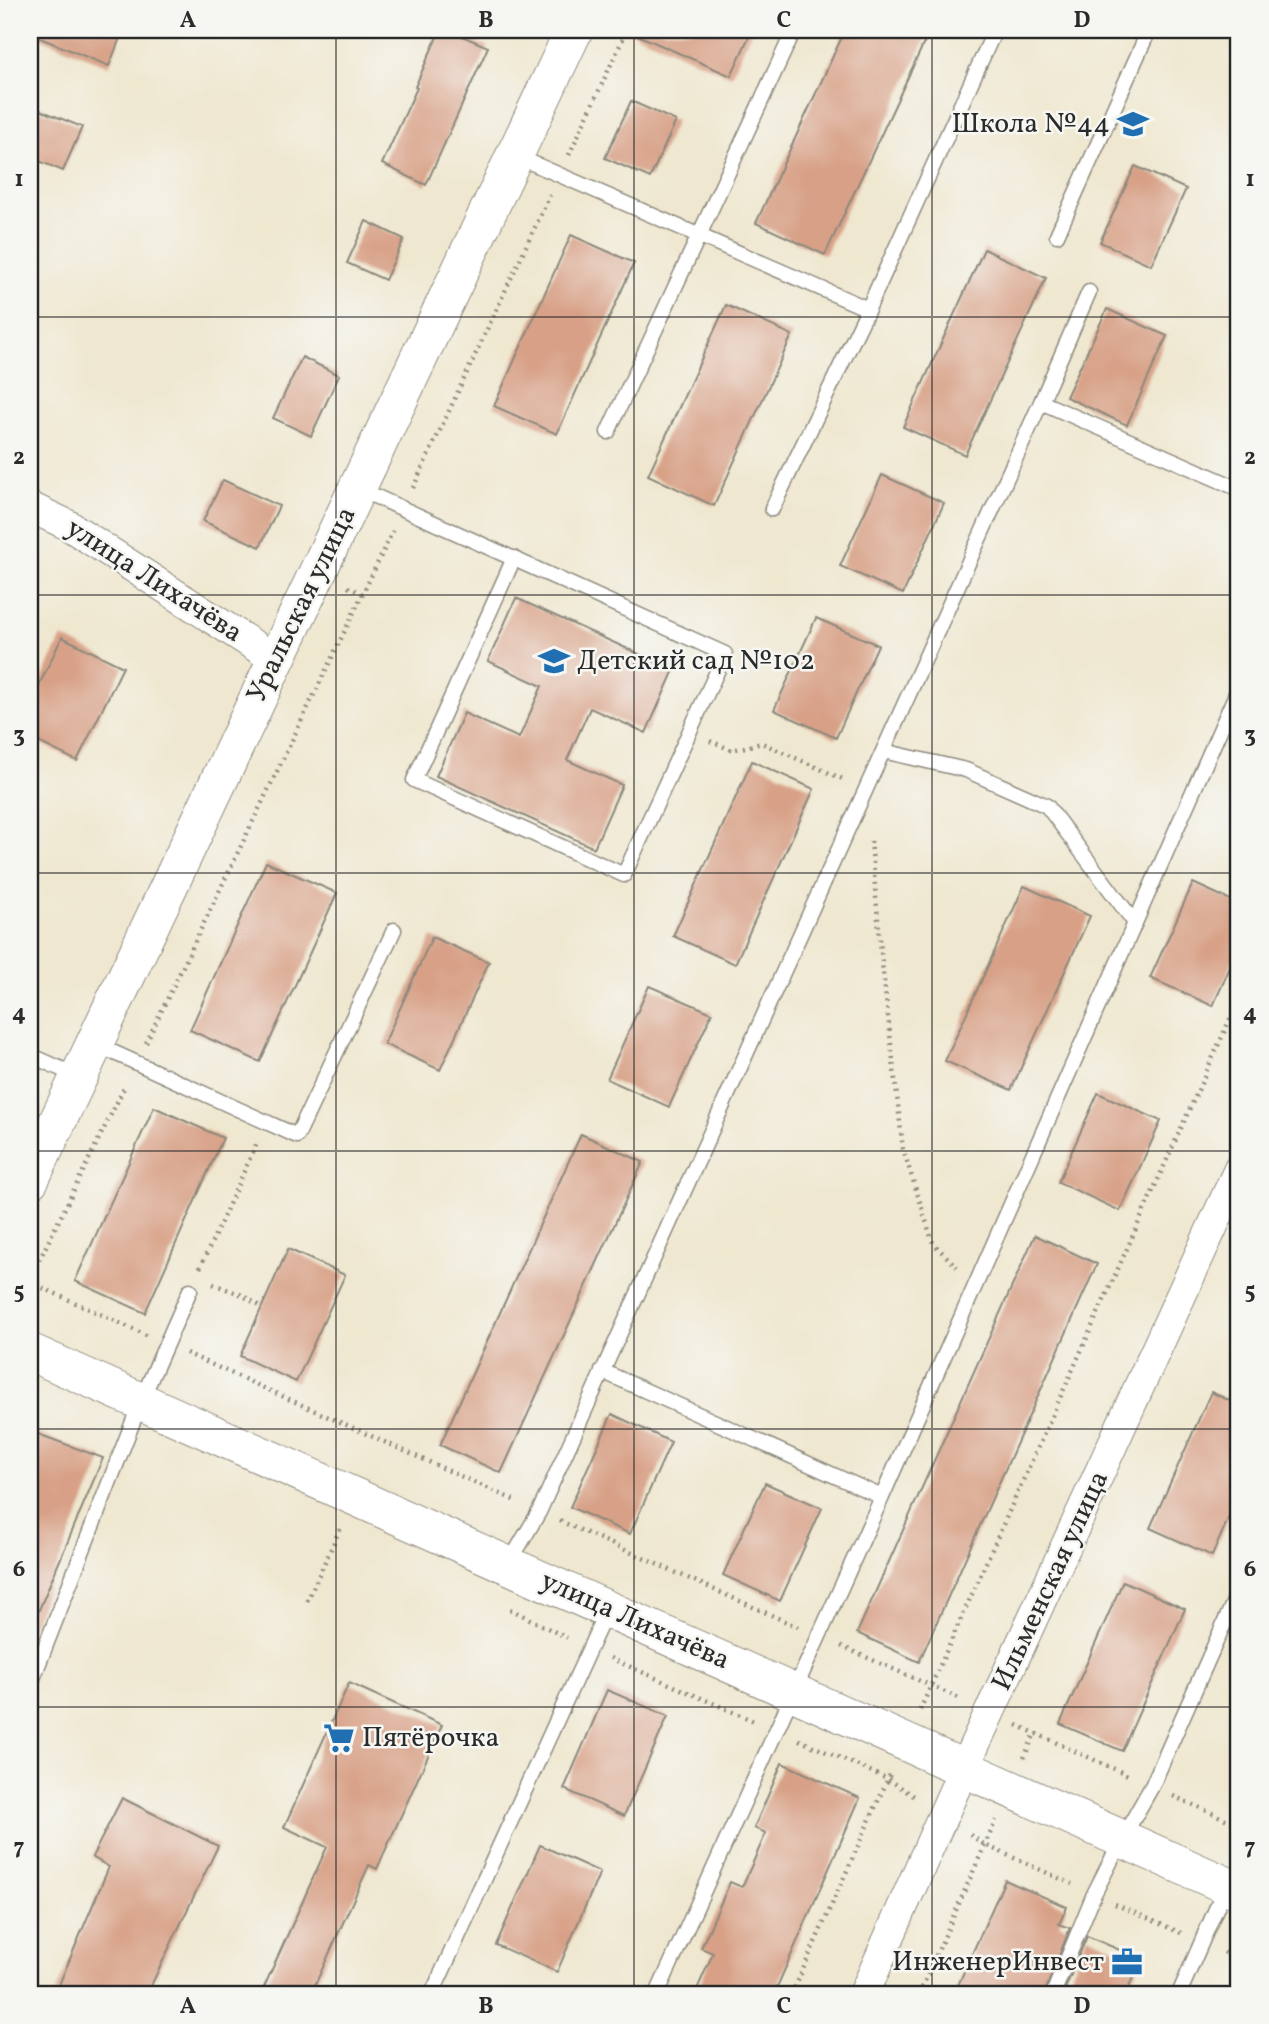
<svg xmlns="http://www.w3.org/2000/svg" width="1269" height="2024" viewBox="0 0 1269 2024" font-family="Vollkorn,serif">
	<style>
		.building { fill: #d8a187 }
		.lines { fill: none; stroke-linecap: round; stroke-linejoin: round }
		.service-casing { stroke: #8d897d; stroke-width: 17 }
		.minor-casing { stroke: #8d897d; stroke-width: 32 }
		.tertiary-casing { stroke: #8d897d; stroke-width: 39 }
		.path { stroke: #8d897d; stroke-width: 4.5; stroke-dasharray: 2 5; stroke-linecap: butt }
		.service { stroke: #fff; stroke-width: 14 }
		.minor { stroke: #fff; stroke-width: 30 }
		.tertiary { stroke: #fff; stroke-width: 37 }
		.grid { fill: none; stroke: #2b2b2b; stroke-width: 2; stroke-opacity: 0.55 }
		.labels { text-anchor: middle; dominant-baseline: central; stroke-width: 5; stroke-linejoin: round; paint-order: stroke }
		.poi-label { font-size: 28px; fill: #2b2b2b; stroke: #f6f6f2; text-anchor: end }
		.street-label { font-size: 28px; fill: #2b2b2b; stroke: #f6f6f2 }
		.neatline { fill: none; stroke: #2b2b2b; stroke-width: 2.5 }
		.grid-label { font-size: 23px; text-anchor: middle; font-weight: bold; fill: #2b2b2b }
	</style>
	<rect width="100%" height="100%" fill="#f6f6f2"/>
	<filter id="ink" filterUnits="userSpaceOnUse"><feTurbulence type="fractalNoise" baseFrequency=".0143" numOctaves="2"/><feDisplacementMap in="SourceGraphic" scale="14" xChannelSelector="R" yChannelSelector="G"/><feConvolveMatrix kernelMatrix="1 2 1 2 8 2 1 2 1" color-interpolation-filters="sRGB"/></filter>
	<filter id="wash" filterUnits="userSpaceOnUse"><feTurbulence type="fractalNoise" baseFrequency=".00686" numOctaves="4" result="noise"/><feDisplacementMap in="SourceGraphic" scale="28" xChannelSelector="R" yChannelSelector="G"/><feGaussianBlur stdDeviation="1.57" result="paint"/><feColorMatrix in="noise" values="0 0 0 0 0 0 0 0 0 0 0 0 0 0 0 0 0 1.4 0 .05"/><feComposite in="paint" operator="in"/></filter>
	<g filter="url(#wash)">
		<rect width="100%" height="100%" fill="#efe7cf"/>
		<g id="blocks">
			<path class="building" d="M30 30H123L109 66 30 34Z
				M440 30H448L488 47 426 185 382 164 417 88 415 87Z
				M626 30H752L731 76Z
				M845 30H930L825 255 756 223Z
				M631 101 676 121 650 178 605 158Z
				M40 110 82 127 63 171 30 157V135Z
				M1135 166 1186 189 1151 265 1100 242Z
				M366 221 404 239 385 280 347 263Z
				M571 235 634 263 557 434 494 406Z
				M984 249 1046 278 965 455 903 427Z
				M726 305 792 335 714 506 648 475Z
				M1107 309 1167 336 1127 425 1066 397Z
				M302 357 339 375 311 436 273 418Z
				M882 475 944 503 903 594 840 566Z
				M223 480 279 506 260 547 203 521Z
				M516 598 674 670 646 733 590 708 567 760 622 785 594 848 436 776 464 713 519 738 542 686 488 661Z
				M816 618 878 645 836 738 774 710Z
				M62 637 123 667 77 761 30 738V704Z
				M752 761 814 789 735 964 673 936Z
				M266 862 337 893 260 1062 190 1030Z
				M1193 883 1239 904V947L1213 1006 1150 978Z
				M1024 886 1090 916 1011 1090 945 1061Z
				M432 937 489 962 440 1070 384 1044Z
				M649 986 712 1013 669 1107 607 1079Z
				M1098 1093 1161 1121 1120 1211 1058 1182Z
				M154 1107 223 1138 145 1313 75 1281Z
				M581 1134 643 1162 501 1473 440 1445Z
				M1035 1235 1097 1264 919 1662 857 1633Z
				M288 1249 345 1275 296 1382 240 1356Z
				M1211 1392 1239 1405V1494L1212 1556 1150 1528Z
				M612 1414 671 1442 630 1534 570 1507Z
				M30 1431 103 1458 30 1631Z
				M765 1483 822 1508 780 1601 723 1575Z
				M1123 1581 1185 1609 1122 1751 1060 1724Z
				M349 1683 442 1725 377 1869 369 1865 311 1994H261L327 1847 284 1827Z
				M607 1690 668 1716 624 1816 564 1789Z
				M782 1763 860 1798 774 1994H695L713 1953 701 1948 730 1882 742 1887 766 1833 754 1828Z
				M122 1798 218 1846 147 1994H55L109 1867 92 1857Z
				M540 1845 600 1872 557 1972 496 1945Z
				M1005 1880 1067 1907 1059 1924 1070 1928 1044 1994H954Z
				M1087 1936 1141 1959 1126 1994H1063Z"/>
		</g>
	</g>
	<g filter="url(#ink)">
		<use href="#blocks" fill-opacity="0" stroke="#8d897d" stroke-width="2"/>
		<g class="lines">
			<defs>
				<path id="service" d="M516 156 868 309
					M1057 235 1149 30
					M1041 402 1089 292
					M608 432 794 30
					M359 489 725 654 624 875 414 780 514 558
					M772 509 868 309 995 30
					M883 751 966 770 1047 806 1135 923
					M95 1044 297 1136 394 930
					M30 1055 77 1076
					M602 1371 882 1497 1239 687
					M508 1565 539 1512 1041 402 1239 489
					M30 1686 141 1401 190 1290
					M432 1994 607 1610
					M657 1994 882 1497
					M1053 1994 1094 1894 1122 1839 1152 1786 1239 1590
					M1179 1994 1226 1886"/>
				<path id="minor" d="M30 507 68 525 275 659
					M864 1994 964 1768 1239 1169"/>
				<path id="tertiary" d="M30 1180 574 30
					M30 1352 1239 1891"/>
			</defs>
			<use href="#service" class="service-casing"/>
			<use href="#minor" class="minor-casing"/>
			<use href="#tertiary" class="tertiary-casing"/>
			<path class="path" d="M569 155 627 30
				M413 488 550 195
				M348 587 363 594
				M710 741 732 750 762 743 845 780
				M871 841 882 963 903 1149 933 1243 957 1267
				M146 1043 393 531
				M30 1257 39 1260
				M200 1268 257 1143
				M30 1279 125 1086
				M30 1282 146 1335
				M213 1284 240 1294 262 1307
				M186 1353 516 1501
				M560 1521 798 1627
				M307 1601 340 1529
				M510 1609 567 1638
				M841 1646 961 1699
				M610 1658 756 1722
				M920 1710 1239 999
				M1017 1725 1130 1776
				M799 1740 888 1779 917 1798
				M1024 1758 1035 1733
				M1173 1796 1239 1825
				M970 1835 985 1845 1072 1884
				M1115 1904 1181 1933
				M1224 1952 1239 1959
				M792 1994 891 1772
				M919 1994 996 1820"/>
			<use href="#service" class="service"/>
			<use href="#minor" class="minor"/>
			<use href="#tertiary" class="tertiary"/>
		</g>
	</g>
	<path class="grid" d="M336 30V1994M634 30V1994M932 30V1994M30 317H1239M30 595H1239M30 873H1239M30 1151H1239M30 1429H1239M30 1707H1239"/>
	<defs>
		<symbol id="school-bare" viewBox="-9 -9 18 18"><path d="M0-5L7-2L0 1L-7-2ZM-4 1L0 2.5L4 1V4Q0 6-4 4Z" fill="#1f6fb2" stroke="#f6f6f2" stroke-width="2.5" paint-order="stroke"/></symbol>
		<symbol id="supermarket-bare" viewBox="-9 -9 18 18"><path d="M-6-5.5h2.5l.6 2H6L4.5 2H-2.5L-4.4-4H-6ZM-1.5 3.2a1.3 1.3 0 1 0 .1 0ZM3 3.2a1.3 1.3 0 1 0 .1 0Z" fill="#1f6fb2" stroke="#f6f6f2" stroke-width="2.5" paint-order="stroke"/></symbol>
		<symbol id="office-bare" viewBox="-9 -9 18 18"><path d="M-6-3h4V-5.5h4V-3h4V5H-6ZM-1-4.5V-3h2v-1.5ZM-6 0V1H6V0Z" fill="#1f6fb2" stroke="#f6f6f2" stroke-width="2.5" paint-order="stroke"/></symbol>
	</defs>
	<g fill-rule="evenodd">
		<use href="#school-bare" x="1111" y="102" width="44" height="44"/>
		<use href="#school-bare" x="532" y="639" width="44" height="44"/>
		<use href="#supermarket-bare" x="317" y="1716" width="44" height="44"/>
		<use href="#office-bare" x="1105" y="1940" width="44" height="44"/>
	</g>
	<g class="labels">
		<g class="poi-label">
			<text x="1110" y="124">Школа №44</text>
			<text x="577" y="661" text-anchor="start">Детский сад №102</text>
			<text x="362" y="1738" text-anchor="start">Пятёрочка</text>
			<text x="1104" y="1962">ИнженерИнвест</text>
		</g>
		<g class="street-label">
			<text transform="translate(154 581) rotate(33)">улица Лихачёва</text>
			<text transform="translate(302 605) rotate(-64)">Уральская улица</text>
			<text transform="translate(1051 1581) rotate(-65)">Ильменская улица</text>
			<text transform="translate(635 1621) rotate(24)">улица Лихачёва</text>
		</g>
	</g>
	<rect width="1269" height="2024" fill="none" stroke="#f6f6f2" stroke-width="77"/>
	<rect x="38" y="38" width="1192" height="1948" class="neatline"/>
	<g class="grid-label">
		<text x="188" y="27">A</text>
		<text x="486" y="27">B</text>
		<text x="784" y="27">C</text>
		<text x="1082" y="27">D</text>
		<text x="19" y="186">1</text>
		<text x="1250" y="186">1</text>
		<text x="19" y="464">2</text>
		<text x="1250" y="464">2</text>
		<text x="19" y="742">3</text>
		<text x="1250" y="742">3</text>
		<text x="19" y="1020">4</text>
		<text x="1250" y="1020">4</text>
		<text x="19" y="1298">5</text>
		<text x="1250" y="1298">5</text>
		<text x="19" y="1576">6</text>
		<text x="1250" y="1576">6</text>
		<text x="19" y="1854">7</text>
		<text x="1250" y="1854">7</text>
		<text x="188" y="2013">A</text>
		<text x="486" y="2013">B</text>
		<text x="784" y="2013">C</text>
		<text x="1082" y="2013">D</text>
	</g>
</svg>
